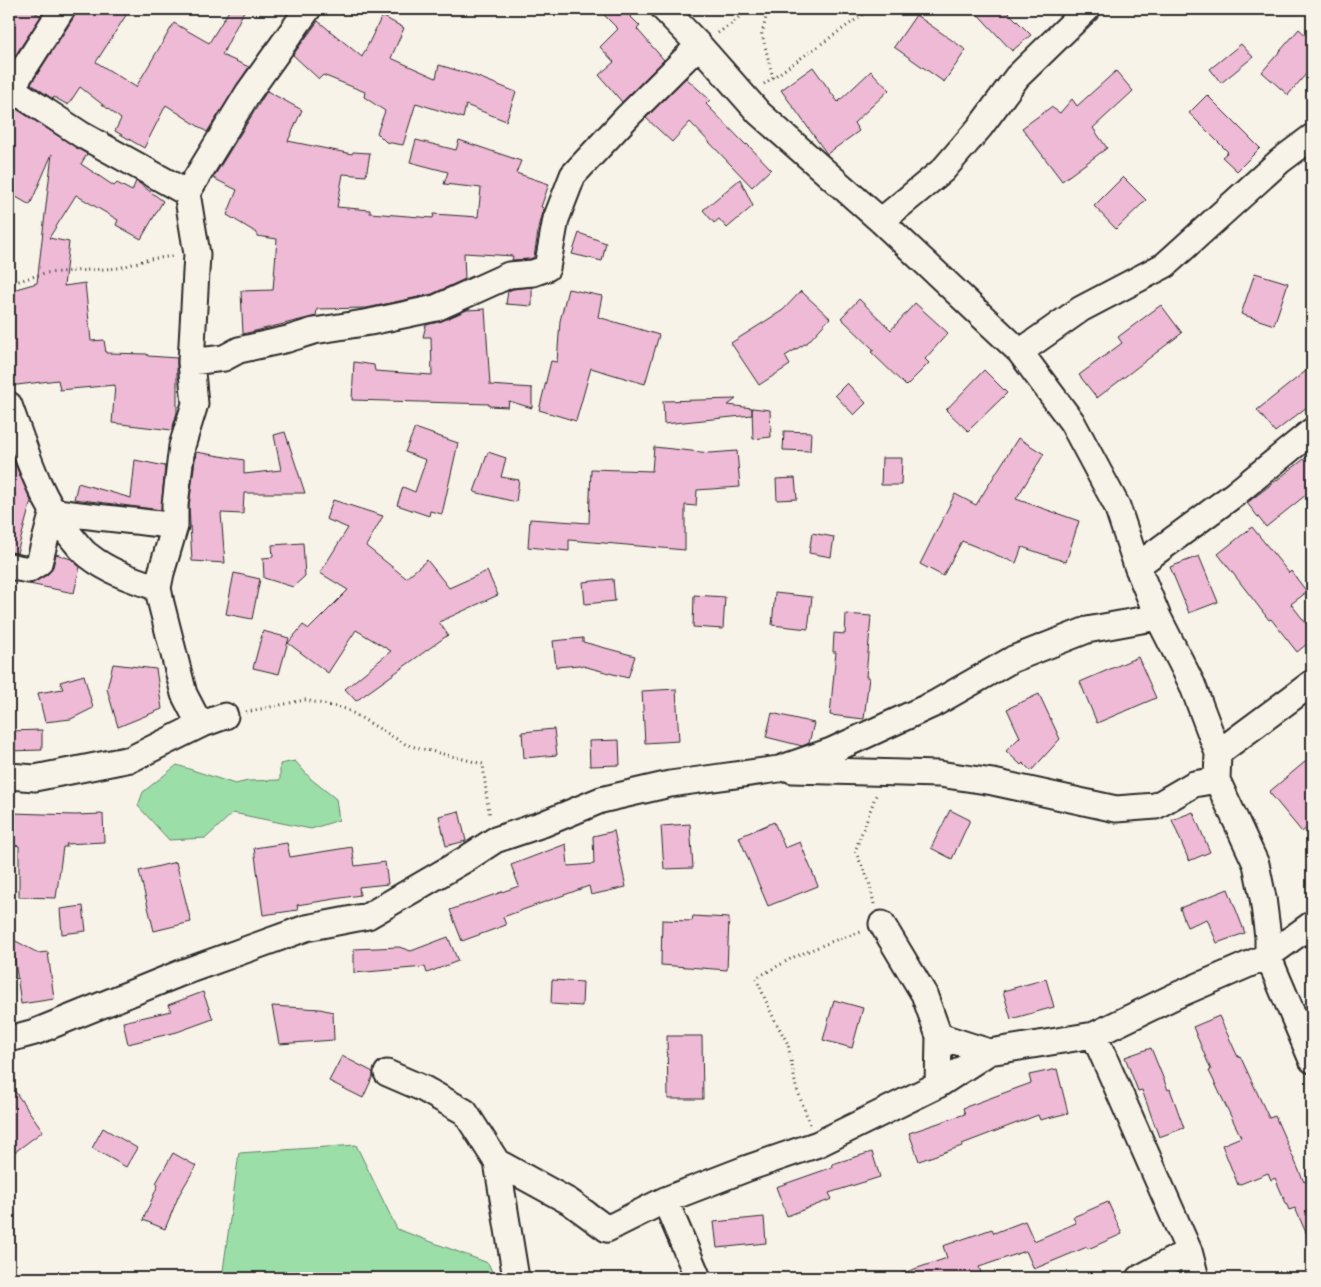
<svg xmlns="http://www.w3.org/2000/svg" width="1321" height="1287" viewBox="0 0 1321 1287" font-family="Kalam,sans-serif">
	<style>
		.green { fill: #9cdea8; stroke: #64846a }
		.building { fill: #eebad6; stroke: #2b2b2b }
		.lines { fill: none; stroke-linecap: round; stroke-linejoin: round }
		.minor-casing { stroke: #2b2b2b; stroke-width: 29 }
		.path { stroke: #2b2b2b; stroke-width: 3; stroke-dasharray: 1 4; stroke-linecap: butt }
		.minor { stroke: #f7f3e8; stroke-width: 25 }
	</style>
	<rect width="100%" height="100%" fill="#f7f3e8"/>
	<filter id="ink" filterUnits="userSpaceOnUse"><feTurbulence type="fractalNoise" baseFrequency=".02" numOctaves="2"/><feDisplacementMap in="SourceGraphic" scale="10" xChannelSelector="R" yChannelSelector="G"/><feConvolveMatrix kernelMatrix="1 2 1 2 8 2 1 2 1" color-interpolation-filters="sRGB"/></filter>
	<g filter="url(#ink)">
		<path class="green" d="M295 761 311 779 336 799 339 820 311 829 233 813 206 838 169 840 138 806 143 792 177 765 235 784 248 781 280 780V764Z
			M356 1145 397 1229 488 1263 495 1278H222L239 1153Z"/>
		<path class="building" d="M9 9H30L41 16 9 65Z
			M77 9H130L96 62 136 87 174 23 209 43 230 9H241L244 11 222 55 249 67 207 132 166 105 144 148 115 131 121 119 80 87 68 105 54 97 53 99 31 84 74 17Z
			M598 9H623L640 26 637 29 664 60 622 102 599 75 614 62 600 47 618 29Z
			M973 9H1005L1031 35 1012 51Z
			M916 15 966 50 944 82 894 47Z
			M382 16 404 28 391 58 436 78 439 65 473 75 516 92 506 121 466 105 463 118 416 103 403 145 386 142 377 133 385 111 364 97 365 92 323 75 319 79 293 55 318 21 362 57Z
			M1299 29 1312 41V67L1288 95 1262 72Z
			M1241 44 1253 57 1221 83 1210 69Z
			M813 67 838 102 871 71 889 90 854 123 859 131 827 154 781 90Z
			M1116 71 1133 91 1093 128 1107 148 1062 181 1022 128 1051 107 1060 113 1072 99 1077 106Z
			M686 78 710 100 706 104 746 145 747 144 771 169 752 187 690 122 672 142 646 118Z
			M267 91 302 110 288 141 352 154 353 152 370 153 366 176 343 174 337 207 370 210V213L433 218 434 214 478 217 481 188 444 184 448 172 410 162 416 140 456 150 459 140 521 161 516 173 549 184 541 207 544 208 538 232 534 257 530 259 512 260 513 256 464 253 465 279 432 294 367 308 317 309 316 316 243 334 241 291 273 290 277 239 257 236V233L227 215 237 190 213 178Z
			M1207 95 1260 148 1237 171 1222 157 1228 152 1189 113Z
			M10 105 87 154 81 164 114 186 117 183 132 191 136 181 163 201 141 239 116 225 118 220 76 195 49 238 69 242 64 286 85 283 91 341 104 340 106 353 147 354 148 356 177 358V412L172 430 112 423 115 385 60 390 58 380 9 386V291L37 283 52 154 30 205 9 193V107Z
			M1123 177 1146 200 1116 229 1094 206Z
			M740 179 753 206 727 228 719 219 714 223 703 210Z
			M579 233 606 243 602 261 572 254Z
			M1255 273 1288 283 1274 325 1241 314Z
			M532 287V306L506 304 508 291 513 289Z
			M568 289 602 296 598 317 659 335 645 384 591 368 576 421 539 410 551 361 557 362 560 321Z
			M801 291 830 318 808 342 785 356 790 365 759 385 731 343 783 310Z
			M859 299 891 330 915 303 948 333 925 359 929 363 906 386 871 352 874 350 841 318Z
			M1161 305 1182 333 1097 398 1079 375 1122 343 1118 337Z
			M485 309 490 385 532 388V408L509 401 508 407 489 406V404L352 400 354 362 374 365 375 371 432 375 431 337H423L426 325 442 321 467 310Z
			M1312 366V403L1275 432 1257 410Z
			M984 370 1007 393 968 431 946 410Z
			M847 383 866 403 854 415 835 395Z
			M736 399 728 405 752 408V415L664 424 663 401Z
			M752 408 770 410 771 437 753 439Z
			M415 428 458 443 442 514 430 511 429 516 397 505 403 487 415 492 426 460 405 452Z
			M784 431 811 432 810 451 783 450Z
			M285 432 305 493H244L243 514 221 513 225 563 192 561 189 506 196 452 244 460V474L281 470 274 435Z
			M1018 438 1044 454 1016 499 1079 521 1066 562 1022 547 1016 563 962 541 943 576 920 564 955 494 976 505Z
			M654 447 710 453 737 451 740 487 697 490 696 506 685 505V550L569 540V551L528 547 530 519 589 523 591 469 652 471Z
			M9 450 31 501 17 553 9 552Z
			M488 452 506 458 501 477 519 480 516 502 474 492Z
			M1312 453V490L1266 527 1247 503Z
			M882 458H902L901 485H881Z
			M135 460 165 466 161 510 74 499 78 483 131 498Z
			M795 478 797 499 777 500 776 479Z
			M333 500 383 516 366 546 406 578 427 560 449 588 487 571 498 595 439 622 448 635 356 701 345 689 391 651 356 630 328 673 288 643 303 625 309 629 348 590 320 573 348 528 326 519Z
			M1252 527 1289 573 1291 571 1307 592 1291 604 1312 631V640L1297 652 1271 619 1269 620 1218 554Z
			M812 533 834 537 831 557 809 553Z
			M303 543 305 576 293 587 264 578 263 558 273 557 272 545Z
			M56 554 71 559 80 567 74 593 29 584 47 575 53 567Z
			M1199 556 1218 602 1189 613 1170 567Z
			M234 573 260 579 252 619 226 614Z
			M613 579 615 601 585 604 583 582Z
			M775 593 812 597 808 629 772 625Z
			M694 595 725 597 723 629 693 627Z
			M846 614 871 616 866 677H869L864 719 830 715 836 652H833L834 633 845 634Z
			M263 631 289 638 279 674 253 668Z
			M583 638V642L635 656 628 678 579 665 556 667 553 641Z
			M1138 657 1156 698 1097 723 1080 682Z
			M113 664 156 669 162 709 118 727 107 689Z
			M84 675 93 708 71 719 45 722 38 693 63 689 60 682Z
			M676 689 679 741 645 743 642 691Z
			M1039 694 1060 739 1031 771 1023 763 1021 765 1006 751 1020 737 1007 709Z
			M772 713 814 723 809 743 802 746 766 737Z
			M554 729 557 755 524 758 522 732Z
			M42 730V750L9 751V731Z
			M619 740 620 765 590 766 589 741Z
			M1312 756V823L1302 832 1269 792Z
			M950 810 970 820 952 859 931 848Z
			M459 811 466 841 446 846 439 816Z
			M1193 812 1210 852 1189 861 1172 820Z
			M12 813 75 815 103 814 104 842 66 844 67 847H63L56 898 19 897V846L14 845Z
			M774 822 785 848 800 842 818 886 768 906 739 837Z
			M690 824 693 868 664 869 661 826Z
			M614 831 626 887 591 895 589 886 503 917 506 925 462 941 450 910 519 886 511 865 566 844 568 866 594 864 593 836Z
			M287 843 290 857 352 847 355 866 385 862 388 884 359 887 360 895 297 905 298 910 263 915 254 848Z
			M176 862 191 922 154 931 139 871Z
			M1228 889 1245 933 1217 943 1207 919 1187 927 1180 908Z
			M83 906 86 931 62 934 60 909Z
			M693 916 729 918 727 970 661 965 662 920 692 921Z
			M448 937 458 961 427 973 425 967 354 973V949L399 947 411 951Z
			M12 939 38 953 48 952 54 999 21 1004Z
			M1046 979 1054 1007 1011 1019 1003 991Z
			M552 980 583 982 582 1006 551 1004Z
			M203 992 213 1019 177 1032 128 1044 123 1022 171 1011 168 1005Z
			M834 1000 863 1008 852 1048 823 1040Z
			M272 1006 320 1009 333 1012 334 1040 279 1044Z
			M1219 1016 1238 1057 1240 1056 1269 1118 1275 1116 1304 1182 1307 1180 1312 1191V1246L1295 1208 1289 1210 1275 1178 1271 1180 1268 1173 1238 1185 1222 1145 1241 1137 1209 1071 1211 1070 1193 1027Z
			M667 1036H702L703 1099H668Z
			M1151 1048 1168 1090 1170 1089 1184 1128 1159 1137 1142 1090 1138 1091 1125 1057Z
			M342 1056 373 1072V1076L363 1098 329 1081Z
			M1057 1069 1068 1113 1040 1120 1038 1115 962 1144V1146L919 1161 909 1133 965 1114 963 1108 1031 1083 1029 1075Z
			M9 1083 43 1131 15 1152 9 1143Z
			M103 1128 137 1148 126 1167 92 1148Z
			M872 1152 880 1177 829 1193 832 1199 787 1216 776 1187 833 1167 832 1164Z
			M173 1153 196 1166 179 1195 165 1229 143 1220 158 1185 156 1183Z
			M1108 1202 1122 1234 1088 1249 1087 1247 1034 1269 1026 1251 979 1267 983 1278H898L897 1275 947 1258 943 1246 992 1229 994 1233 1025 1221 1034 1241 1076 1223 1073 1217Z
			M764 1217 766 1243 717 1248 714 1222Z"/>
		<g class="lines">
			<defs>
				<path id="minor" d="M664 9 699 45 759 113 881 221 1020 352 1072 422 1117 506 1137 566 1158 617 1192 684 1218 753 1217 780 1256 864 1263 898 1268 937V956L1312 1060
					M9 87 82 135 187 193
					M11 89 62 9
					M881 221 943 170 980 127 1017 77 1087 9
					M1020 352 1081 309 1165 265 1280 161 1312 137
					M191 362 224 358 239 350 288 339 314 331 370 322 436 308 509 275 533 273 547 268 556 219 573 175 628 116 699 45
					M9 405C26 452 40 501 73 539 78 545 83 552 89 556 109 572 134 580 158 588
					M9 566 28 570 39 563 53 511C94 518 134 520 175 526
					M1137 566 1235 494 1312 431
					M200 725 184 694 161 603 158 588 161 573 175 526V505L182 446 195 404 191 362 197 254 187 193 248 93 308 9
					M1218 753 1312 683
					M792 770 939 774 993 782 1116 809 1156 806 1194 784 1217 780
					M9 776 35 778 131 759 200 725 225 716
					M882 924 924 994 939 1036 938 1085
					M1094 1035 1189 1251 1196 1278
					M939 1036 989 1052
					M9 1039 35 1032 181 973 306 928 368 916 466 859 495 840 543 824 601 800 670 784 779 769 831 751 934 704 1013 659 1087 630 1158 617
					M387 1073 424 1089 465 1112 497 1162 570 1202 607 1229 665 1200
					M497 1162 516 1278
					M698 1278 665 1200 748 1168 818 1144 938 1085 989 1052 1094 1035 1175 996 1268 956 1312 924
					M1140 1278 1189 1251"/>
			</defs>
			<use href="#minor" class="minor-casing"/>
			<path class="path" d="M768 9 762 34 773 78
				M718 33 734 22 747 9
				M764 84 871 9
				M9 284 45 273 119 268 149 259 175 256
				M246 712 305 700 346 709 407 745 483 764 487 800 490 817
				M874 904 869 881 855 851 876 795
				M810 1124 796 1087 788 1044 773 1017 756 978 794 957 833 941 861 932"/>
			<use href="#minor" class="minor"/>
		</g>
	</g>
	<rect width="1321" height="1287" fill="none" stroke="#f7f3e8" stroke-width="30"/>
	<rect x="15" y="15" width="1291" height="1257" fill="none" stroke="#2b2b2b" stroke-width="2" filter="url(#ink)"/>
</svg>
